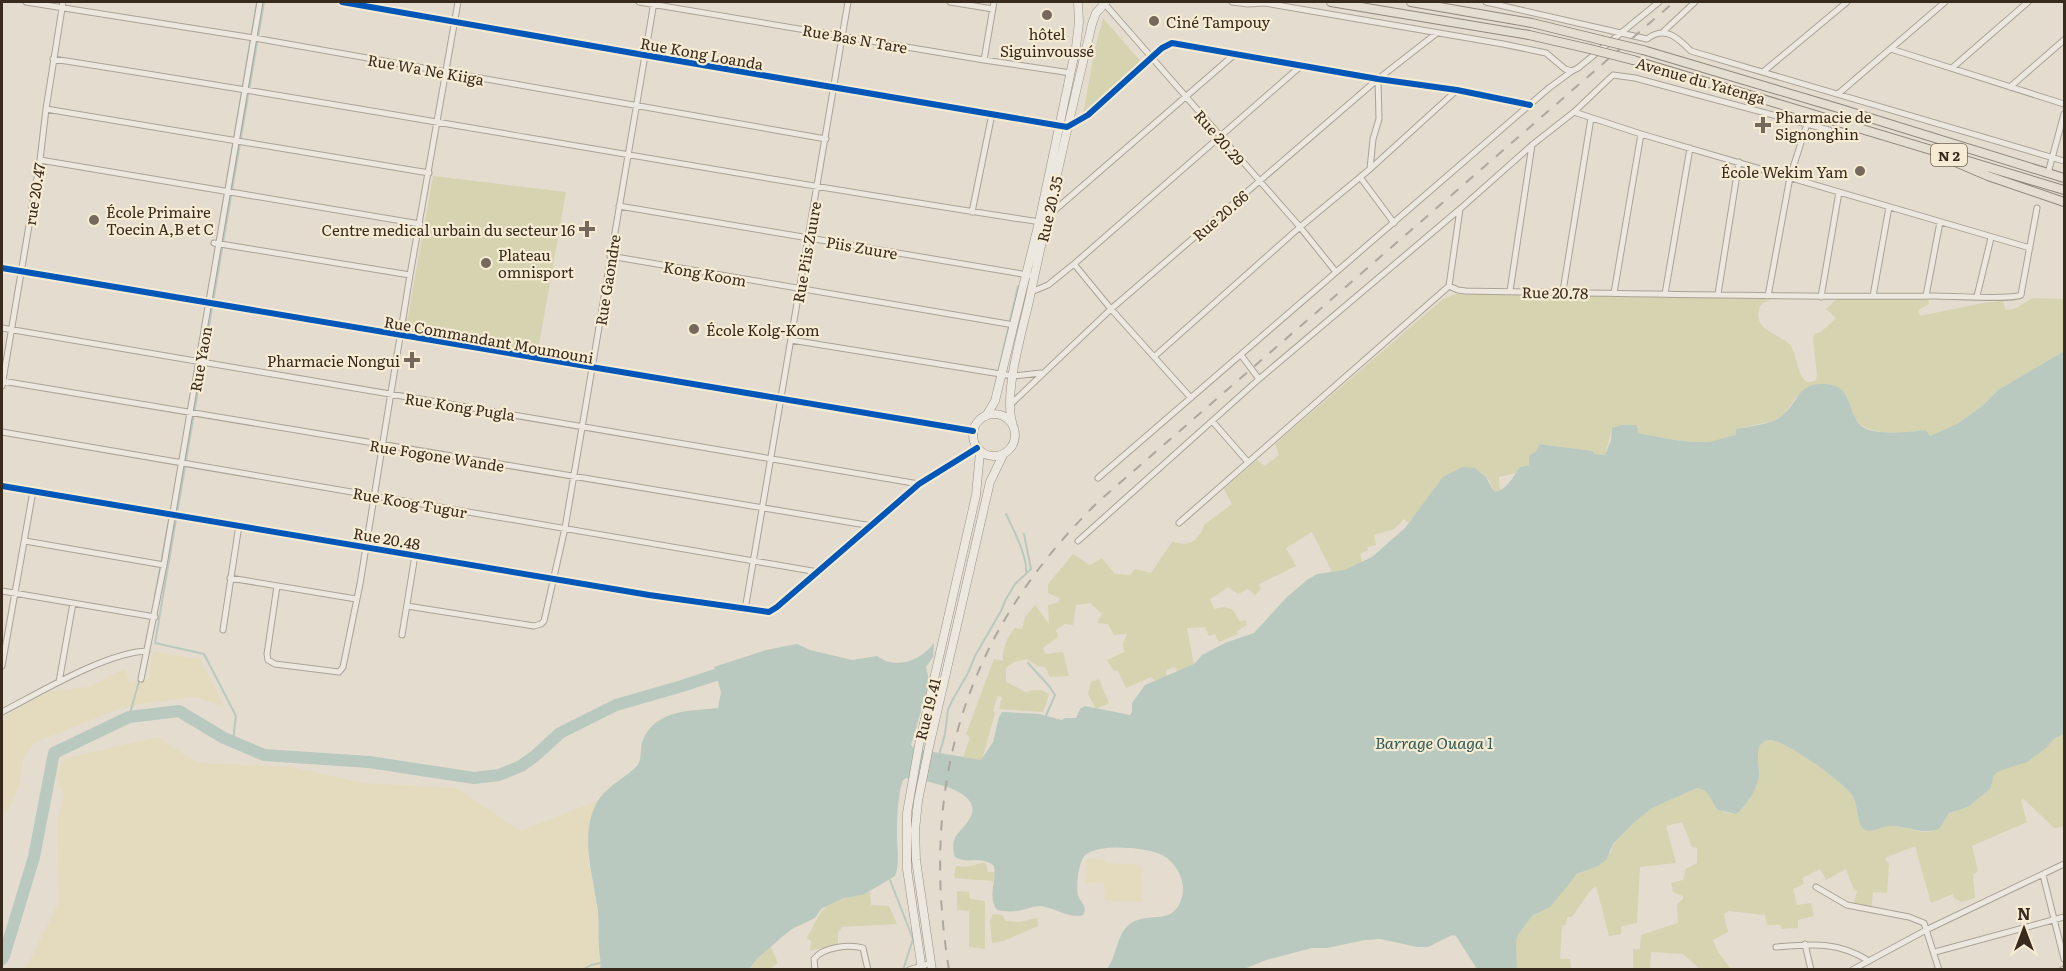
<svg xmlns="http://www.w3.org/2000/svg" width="2066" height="971" viewBox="0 0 2066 971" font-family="Literata,serif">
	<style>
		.farmland { fill: #e4dbbe }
		.green { fill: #d5d3b0 }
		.water { fill: #b9c9bf }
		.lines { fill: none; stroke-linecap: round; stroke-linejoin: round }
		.stream { stroke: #b9c9bf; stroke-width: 2 }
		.river { stroke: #b9c9bf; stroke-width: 12 }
		.minor-casing { stroke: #aaa296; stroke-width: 7 }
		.secondary-casing { stroke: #999186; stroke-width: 9 }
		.primary-casing { stroke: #8f877d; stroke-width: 10 }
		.minor { stroke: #ece8df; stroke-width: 5 }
		.secondary { stroke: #ece8df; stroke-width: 8 }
		.primary { stroke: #e4ded1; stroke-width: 8 }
		.rail { stroke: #aca79f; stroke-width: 2; stroke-dasharray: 10 10; stroke-linecap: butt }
		.primary-bridge-casing { stroke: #8f877d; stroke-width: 10; stroke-linecap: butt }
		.primary-bridge { stroke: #e4ded1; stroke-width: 8 }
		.cycleway-casing { stroke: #f6ebd3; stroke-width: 10 }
		.cycleway { stroke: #0057b8; stroke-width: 6 }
		.poi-dot { fill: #75685c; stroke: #f6ebd3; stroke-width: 2 }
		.labels { text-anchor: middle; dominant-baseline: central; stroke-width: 4.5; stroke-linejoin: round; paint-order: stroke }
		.shield { fill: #f6ebd3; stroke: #726454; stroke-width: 1.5 }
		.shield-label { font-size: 14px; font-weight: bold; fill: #392a1e }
		.poi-label { font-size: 15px; fill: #392a1e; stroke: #f6ebd3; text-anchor: start }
		.street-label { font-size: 15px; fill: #392a1e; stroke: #f6ebd3 }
		.water-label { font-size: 16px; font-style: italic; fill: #2d5854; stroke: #f6ebd3 }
	</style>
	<rect width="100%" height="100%" fill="#e4dcce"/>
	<path class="farmland" d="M153 651 200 659 224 706 195 697 144 703 118 709 34 743 23 759 19 786 11 805 2 816V718L50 691 89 687 125 668 130 683 148 679Z
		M158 737 175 749 199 763 292 767 362 783 456 788 521 831 599 800 593 812 588 857 598 913 599 949 602 963 600 969 25 970 59 902 57 821 64 794 56 779 63 759Z
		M1086 859 1105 860V863L1141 865 1142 902 1105 900 1104 882 1085 884Z"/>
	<path class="green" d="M1103 18 1142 63 1083 115 1094 53Z
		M433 176 566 192 537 356 405 333Z
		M1456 294 1716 296 1767 299 1769 301C1764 302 1760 304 1759 309 1753 330 1780 334 1790 345 1798 353 1797 391 1816 380L1817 374 1813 339 1814 334 1821 332 1836 318 1826 309 1838 298 1928 299 1929 304 1918 310 1920 316 1983 303 2003 301 2005 310 2014 309 2033 298 2064 299V351L1998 390 1981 407 1957 424 1929 437 1926 430C1906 433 1867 438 1855 418 1845 401 1855 397 1831 385L1796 397 1784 415 1772 421 1736 429V435C1727 437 1718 441 1708 442 1686 443 1660 437 1638 433L1636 426 1612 428 1605 455 1594 454 1593 451 1539 444 1529 465 1520 467 1516 473 1499 477 1500 491 1496 492 1493 490 1490 481 1481 472 1437 485 1428 500 1408 523 1404 519 1394 529 1374 535 1376 545 1367 547 1368 550 1360 554 1362 562 1344 570 1332 572 1312 532 1286 548 1296 566 1259 584 1261 589 1255 595 1248 589 1238 594 1228 587 1210 599 1214 609 1224 607 1233 610 1240 622 1245 620 1247 625 1237 631 1238 634 1219 642 1215 634 1209 636 1205 627 1187 628 1194 664 1177 672 1175 667 1166 670V676L1155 681 1151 677 1126 688 1118 671 1113 670 1107 660 1124 652 1123 644 1127 634 1114 635 1108 624 1097 623 1102 614 1090 603 1076 605 1073 625 1065 624 1056 630 1058 637 1043 648 1045 654 1063 652 1069 676 1050 677 1045 667 1037 666 1027 659 1014 662 1006 668V682L1026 692C1035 690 1042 688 1049 695L1043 712 999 709 1002 697 998 696 993 710 995 713 982 760 963 758 970 737 966 734 994 659 1003 661C1003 647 1006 639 1015 628L1022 629 1025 617 1035 605 1049 624 1048 605 1059 602V598L1048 593V584L1073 554 1090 565 1102 558 1115 574 1130 575 1135 569 1151 573 1172 542 1185 544 1194 541 1201 533 1204 525 1232 504 1224 489 1257 460 1265 466 1279 455 1275 444 1443 299Z
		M1099 679 1109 703 1096 709 1088 694 1091 682Z
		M2064 734V827L2054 828 2024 799 2021 800 2027 822 1972 846 1978 871 1973 875 1975 898 1961 902 1954 898 1953 894 1931 903 1915 846 1885 858 1889 864 1887 893 1873 892 1871 910 1853 906 1857 891 1854 890 1846 869 1826 880 1820 869 1802 878 1804 884 1793 889 1797 905 1811 903 1814 916 1798 920V928L1782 929 1781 925H1767L1765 915 1729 911 1724 914 1728 932 1713 940 1718 952 1731 969H1700L1683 954 1651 952 1650 969H1633V949H1640L1641 935 1678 923 1677 904 1683 899V896L1673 892 1671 883 1683 880 1686 869 1697 863V848L1692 847 1682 822 1666 826 1676 863 1640 867 1637 923 1621 926V934L1609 936 1596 886 1590 891 1572 917H1567L1566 925 1562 926 1560 959H1570L1571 969H1517L1516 941 1518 935 1534 914 1578 874 1598 866 1611 852 1613 845 1636 821 1652 808 1697 788C1716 790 1713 818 1736 813 1745 812 1758 785 1759 775 1760 765 1752 742 1769 740 1783 738 1844 783 1852 795 1857 803 1856 814 1860 821 1863 825 1867 828 1870 831 1877 828 1884 825 1892 826 1906 827 1927 837 1939 828 1944 825 1945 817 1949 813L1968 807 1991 788 1994 775 1999 771 2046 748 2054 739Z
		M985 862 988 872H995L993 881 954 878 956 866 966 867Z
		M957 891 969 892 970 899 985 901V949L969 947V911L957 910Z
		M870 892 871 905 889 906 897 924 842 927 838 933V944L810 951 811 941 807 938C818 919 819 907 841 898 851 895 860 897 870 892Z
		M993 914 1002 915 1006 921 1019 922 1037 918 1038 926 1003 941 992 943 990 921Z
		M771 947 778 963 770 969 749 970 758 958Z"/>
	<path class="water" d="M2064 351V734L2054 739 2046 748 2027 762 1999 771 1994 775 1991 788 1968 807 1949 813C1944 819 1943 828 1936 830 1921 834 1905 826 1890 826 1882 826 1870 834 1864 829 1857 824 1858 804 1852 795 1844 783 1783 738 1769 740 1752 742 1760 765 1759 776 1758 787 1745 809 1736 814L1718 810C1710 801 1711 790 1697 788L1652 808 1636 821 1613 844 1606 860 1598 866 1577 874 1550 907 1533 915 1518 935 1516 941 1517 969H1477L1456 936 1452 935 1428 947H1417L1380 939 1365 940 1327 948H1312L1266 960 1244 969H1107C1118 955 1116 931 1133 922 1151 912 1174 926 1182 897 1187 882 1176 862 1162 855 1147 847 1092 842 1083 858 1078 867 1076 886 1078 895 1081 904 1088 906 1083 915 1069 919 1055 908 1041 906 1032 906 1025 910 1017 911 1010 912 1003 911 997 910 987 896 997 880 994 866 982 855 967 865 955 857 948 834 963 833 971 816 983 789 922 780 906 778L903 780C897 798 897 819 897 838 897 851 900 863 895 876L863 895 843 898 821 909 815 918 792 929 783 936 758 958 749 969H600C602 961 599 956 599 947 598 935 599 923 598 911 593 876 578 831 599 799 609 785 625 778 637 766 643 758 639 748 643 740 656 709 691 711 718 708L721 692 714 667 766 650 797 644 810 650 852 660 877 656C896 670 920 661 934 643L933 657 926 667 929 680 928 687 911 745 914 748 922 750 981 760 993 742 999 717 1002 712 1039 714 1062 720 1065 718H1076L1080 709 1085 706 1130 715 1132 712V703L1145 685 1194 664 1202 655 1225 643 1254 633 1286 598 1307 580 1317 574 1344 570 1372 557 1405 528 1443 477 1462 467 1475 468 1486 477 1493 490 1496 492C1508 488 1513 477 1520 467L1529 465V456L1536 451 1539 444 1593 451 1594 454 1605 455 1611 440 1612 428 1621 425H1637L1638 433C1660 437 1684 443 1707 442 1716 441 1726 437 1736 435V429C1750 426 1773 425 1784 414 1798 402 1798 384 1822 384 1856 384 1845 414 1863 427 1875 436 1912 432 1926 430L1930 436 1957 424 1981 407 1998 390Z"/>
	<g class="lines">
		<path class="stream" d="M220 221 257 2
			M994 390 1018 286
			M1006 514C1013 529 1028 557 1026 573
			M155 596 169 519
			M1028 663 1049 686 1055 695 1045 718
			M129 717 140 678
			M233 741 236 716 204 654 155 643 264 2
			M939 755 945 734 948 710 952 701 968 673 975 656 1001 611 1006 599 1015 584 1031 569 1024 534
			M890 880 913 939 903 970
			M582 970 591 965 605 962"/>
		<path class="river" d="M2 959 4 956 34 857 54 753 129 717 179 711 224 738 264 755 369 762 474 778 499 775 521 766 535 756 560 733 616 705 682 686 731 670"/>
		<defs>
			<path id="minor" d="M26 2 254 38 826 139
				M342 2 644 55 1067 127 1088 115 1162 48 1172 43 1378 79 1457 90 1530 105
				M639 2 984 60 1071 73
				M950 2 993 9
				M1232 2 1248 4 1265 3 1503 44 1546 53 1565 69 1572 71 1578 68 1659 2
				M1486 2 1647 39C1665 25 1678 38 1691 51L2064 161
				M1104 3 1300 227 1336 272
				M1664 31 1695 2
				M1891 49 2064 104
				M53 59C383 110 711 172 1040 222
				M984 60 994 2
				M1952 68 2028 2
				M1763 72 1847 2
				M2010 87 2064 40
				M1838 94 1945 2
				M46 109 429 173
				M1574 112 1641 134 2030 248
				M40 160 420 224
				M1370 169 1373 139 1379 119 1378 79
				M2048 173 2064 114
				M1360 177 1394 223
				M619 206 1034 276
				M972 212 992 114
				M1048 216 1235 54
				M214 243 410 275
				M610 256 1014 325
				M1074 264 1111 309 1191 398
				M2 268 973 431
				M1449 286 1458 290 1466 291C1622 293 1779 298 1935 296 1951 296 2011 300 2021 295L2022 289 2037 208
				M1449 286 1460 209
				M1510 291 1532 145
				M1563 291 1591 118
				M1031 292 1048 285 1074 264 1302 65
				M1614 293 1641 134
				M1665 294 1690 148
				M1718 294 1739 162
				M1768 296 1790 177 1807 124
				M1873 296 1889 207
				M1926 296 1940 222
				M1977 296 1991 238
				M1821 297 1839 192
				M2 328 919 484
				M791 340 1013 376 1041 373
				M1241 355 1259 379
				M1155 356 1300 227 1370 169 1457 90
				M2 381 872 526
				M2 386 40 160 46 109 63 2
				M1011 404 1111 309 1378 79 1437 33
				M1213 422 1247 461
				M2 432 818 572
				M1098 478 1549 88 1572 71
				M2 486 649 595 769 612 777 607 919 484 977 448
				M1179 523 1449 286
				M25 541 164 565
				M1078 541 1259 379 1460 209 1532 145 1574 112 1613 75 1635 78 1829 130
				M230 578 356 599
				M277 586 267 654 268 660 275 664 339 672 343 667 360 584 410 275 458 2
				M2 591 155 617
				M407 606 534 626 541 624 544 621 565 528 654 2
				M745 610 848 2
				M223 630 239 525
				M402 635 415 555
				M2 666 33 491
				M141 679 164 565 260 2
				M59 682 73 603
				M2 712C39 693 107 652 147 651
				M2043 875 2064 959
				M1816 887 1847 905 1909 917 1924 923 1939 970
				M1805 944 1811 970
				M1776 947C1811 944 1838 941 1869 961
				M1935 952 2064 917
				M815 970 814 959C823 947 849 944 863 948L868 970
				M909 970 931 963
				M1852 970 1928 929 2064 864
				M2062 970 2064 969"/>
			<path id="secondary" d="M973 435a21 21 0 1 1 42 0a21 21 0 1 1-42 0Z
				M986 416 995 401 1039 222 1076 47 1079 22 1078 2
				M1012 422C1004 392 1022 332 1029 301 1049 208 1070 116 1092 24L1096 13 1106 2
				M922 970 907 869V813L919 745 976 495 980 452
				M932 970 916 860 915 830 918 801 929 747 990 482 1003 455"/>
			<path id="primary" d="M1331 2 1529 35 1590 49
				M1411 2 1532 23 1601 40
				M1643 50 1838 108 2064 178
				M1633 60 2064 190
				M1953 161 1988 176 2064 202"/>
		</defs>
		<use href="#minor" class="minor-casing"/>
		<use href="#secondary" class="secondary-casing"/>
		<use href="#primary" class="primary-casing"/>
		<use href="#minor" class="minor"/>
		<use href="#secondary" class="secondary"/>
		<use href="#primary" class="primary"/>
		<path class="rail" d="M949 970C919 784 964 633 1099 501L1674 2"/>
		<defs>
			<path id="primary-bridge" d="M1601 40 1643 50
				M1590 49 1633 60"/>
		</defs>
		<use href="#primary-bridge" class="primary-bridge-casing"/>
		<use href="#primary-bridge" class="primary-bridge"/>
		<defs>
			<path id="cycleway" d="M342 2 644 55 1067 127 1088 115 1162 48 1172 43 1378 79 1457 90 1530 105
				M2 268 973 431
				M2 486 649 595 769 612 777 607 919 484 977 448"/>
		</defs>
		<use href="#cycleway" class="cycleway-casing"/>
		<use href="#cycleway" class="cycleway"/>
	</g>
	<g class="poi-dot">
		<circle cx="1047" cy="15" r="6"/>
		<circle cx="1154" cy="21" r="6"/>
		<path d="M1760 116h6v6h6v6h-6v6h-6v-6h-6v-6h6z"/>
		<circle cx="1860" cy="171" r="6"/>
		<circle cx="94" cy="220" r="6"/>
		<path d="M584 220h6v6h6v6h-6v6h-6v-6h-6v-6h6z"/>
		<circle cx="486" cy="263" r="6"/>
		<circle cx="694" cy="329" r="6"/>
		<path d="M409 351h6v6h6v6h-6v6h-6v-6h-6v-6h6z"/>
	</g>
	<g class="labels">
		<rect class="shield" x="1931" y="144" width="36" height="22" rx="4.5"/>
		<g class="shield-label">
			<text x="1949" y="155">N 2</text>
		</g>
		<g class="poi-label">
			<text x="1166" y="21">Ciné Tampouy</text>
			<text x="1047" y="33" text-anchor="middle">hôtel<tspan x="1047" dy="17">Siguinvoussé</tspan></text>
			<text x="1775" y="116">Pharmacie de<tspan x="1775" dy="17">Signonghin</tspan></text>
			<text x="1848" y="171" text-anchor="end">École Wekim Yam</text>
			<text x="106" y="211">École Primaire<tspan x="106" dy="17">Toecin A,B et C</tspan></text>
			<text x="575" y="229" text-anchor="end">Centre medical urbain du secteur 16</text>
			<text x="498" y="254">Plateau<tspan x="498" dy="17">omnisport</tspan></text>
			<text x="706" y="329">École Kolg-Kom</text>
			<text x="400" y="360" text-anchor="end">Pharmacie Nongui</text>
		</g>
		<g class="street-label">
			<text transform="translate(855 38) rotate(10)">Rue Bas N Tare</text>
			<text transform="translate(702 53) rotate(10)">Rue Kong Loanda</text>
			<text transform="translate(426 69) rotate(10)">Rue Wa Ne Kiiga</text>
			<text transform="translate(1701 80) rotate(16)">Avenue du Yatenga</text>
			<text transform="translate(1220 137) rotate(49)">Rue 20.29</text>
			<text transform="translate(34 194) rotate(-81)">rue 20.47</text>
			<text transform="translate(1049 209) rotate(-77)">Rue 20.35</text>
			<text transform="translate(1220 215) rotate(-41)">Rue 20.66</text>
			<text transform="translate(862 247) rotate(10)">Piis Zuure</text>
			<text transform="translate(806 252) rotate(-80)">Rue Piis Zuure</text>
			<text transform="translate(705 273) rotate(10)">Kong Koom</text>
			<text transform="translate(607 280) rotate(-81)">Rue Gaondre</text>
			<text transform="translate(1555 292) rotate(1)">Rue 20.78</text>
			<text transform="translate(489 339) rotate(10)">Rue Commandant Moumouni</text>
			<text transform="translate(200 359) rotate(-80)">Rue Yaon</text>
			<text transform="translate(460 406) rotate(9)">Rue Kong Pugla</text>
			<text transform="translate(437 455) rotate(9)">Rue Fogone Wande</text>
			<text transform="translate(410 502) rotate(10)">Rue Koog Tugur</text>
			<text transform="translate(387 538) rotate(10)">Rue 20.48</text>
			<text transform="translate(927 709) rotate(-76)">Rue 19.41</text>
		</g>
		<g class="water-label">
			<text x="1434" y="742">Barrage Ouaga 1</text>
		</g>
	</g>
	<rect width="2066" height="971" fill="none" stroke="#392a1e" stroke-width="6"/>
	<g transform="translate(2024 929)" stroke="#f6ebd3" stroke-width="4.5" paint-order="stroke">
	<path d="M0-4.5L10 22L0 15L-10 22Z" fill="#392a1e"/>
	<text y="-9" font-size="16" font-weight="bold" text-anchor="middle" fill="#392a1e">N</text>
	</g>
</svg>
